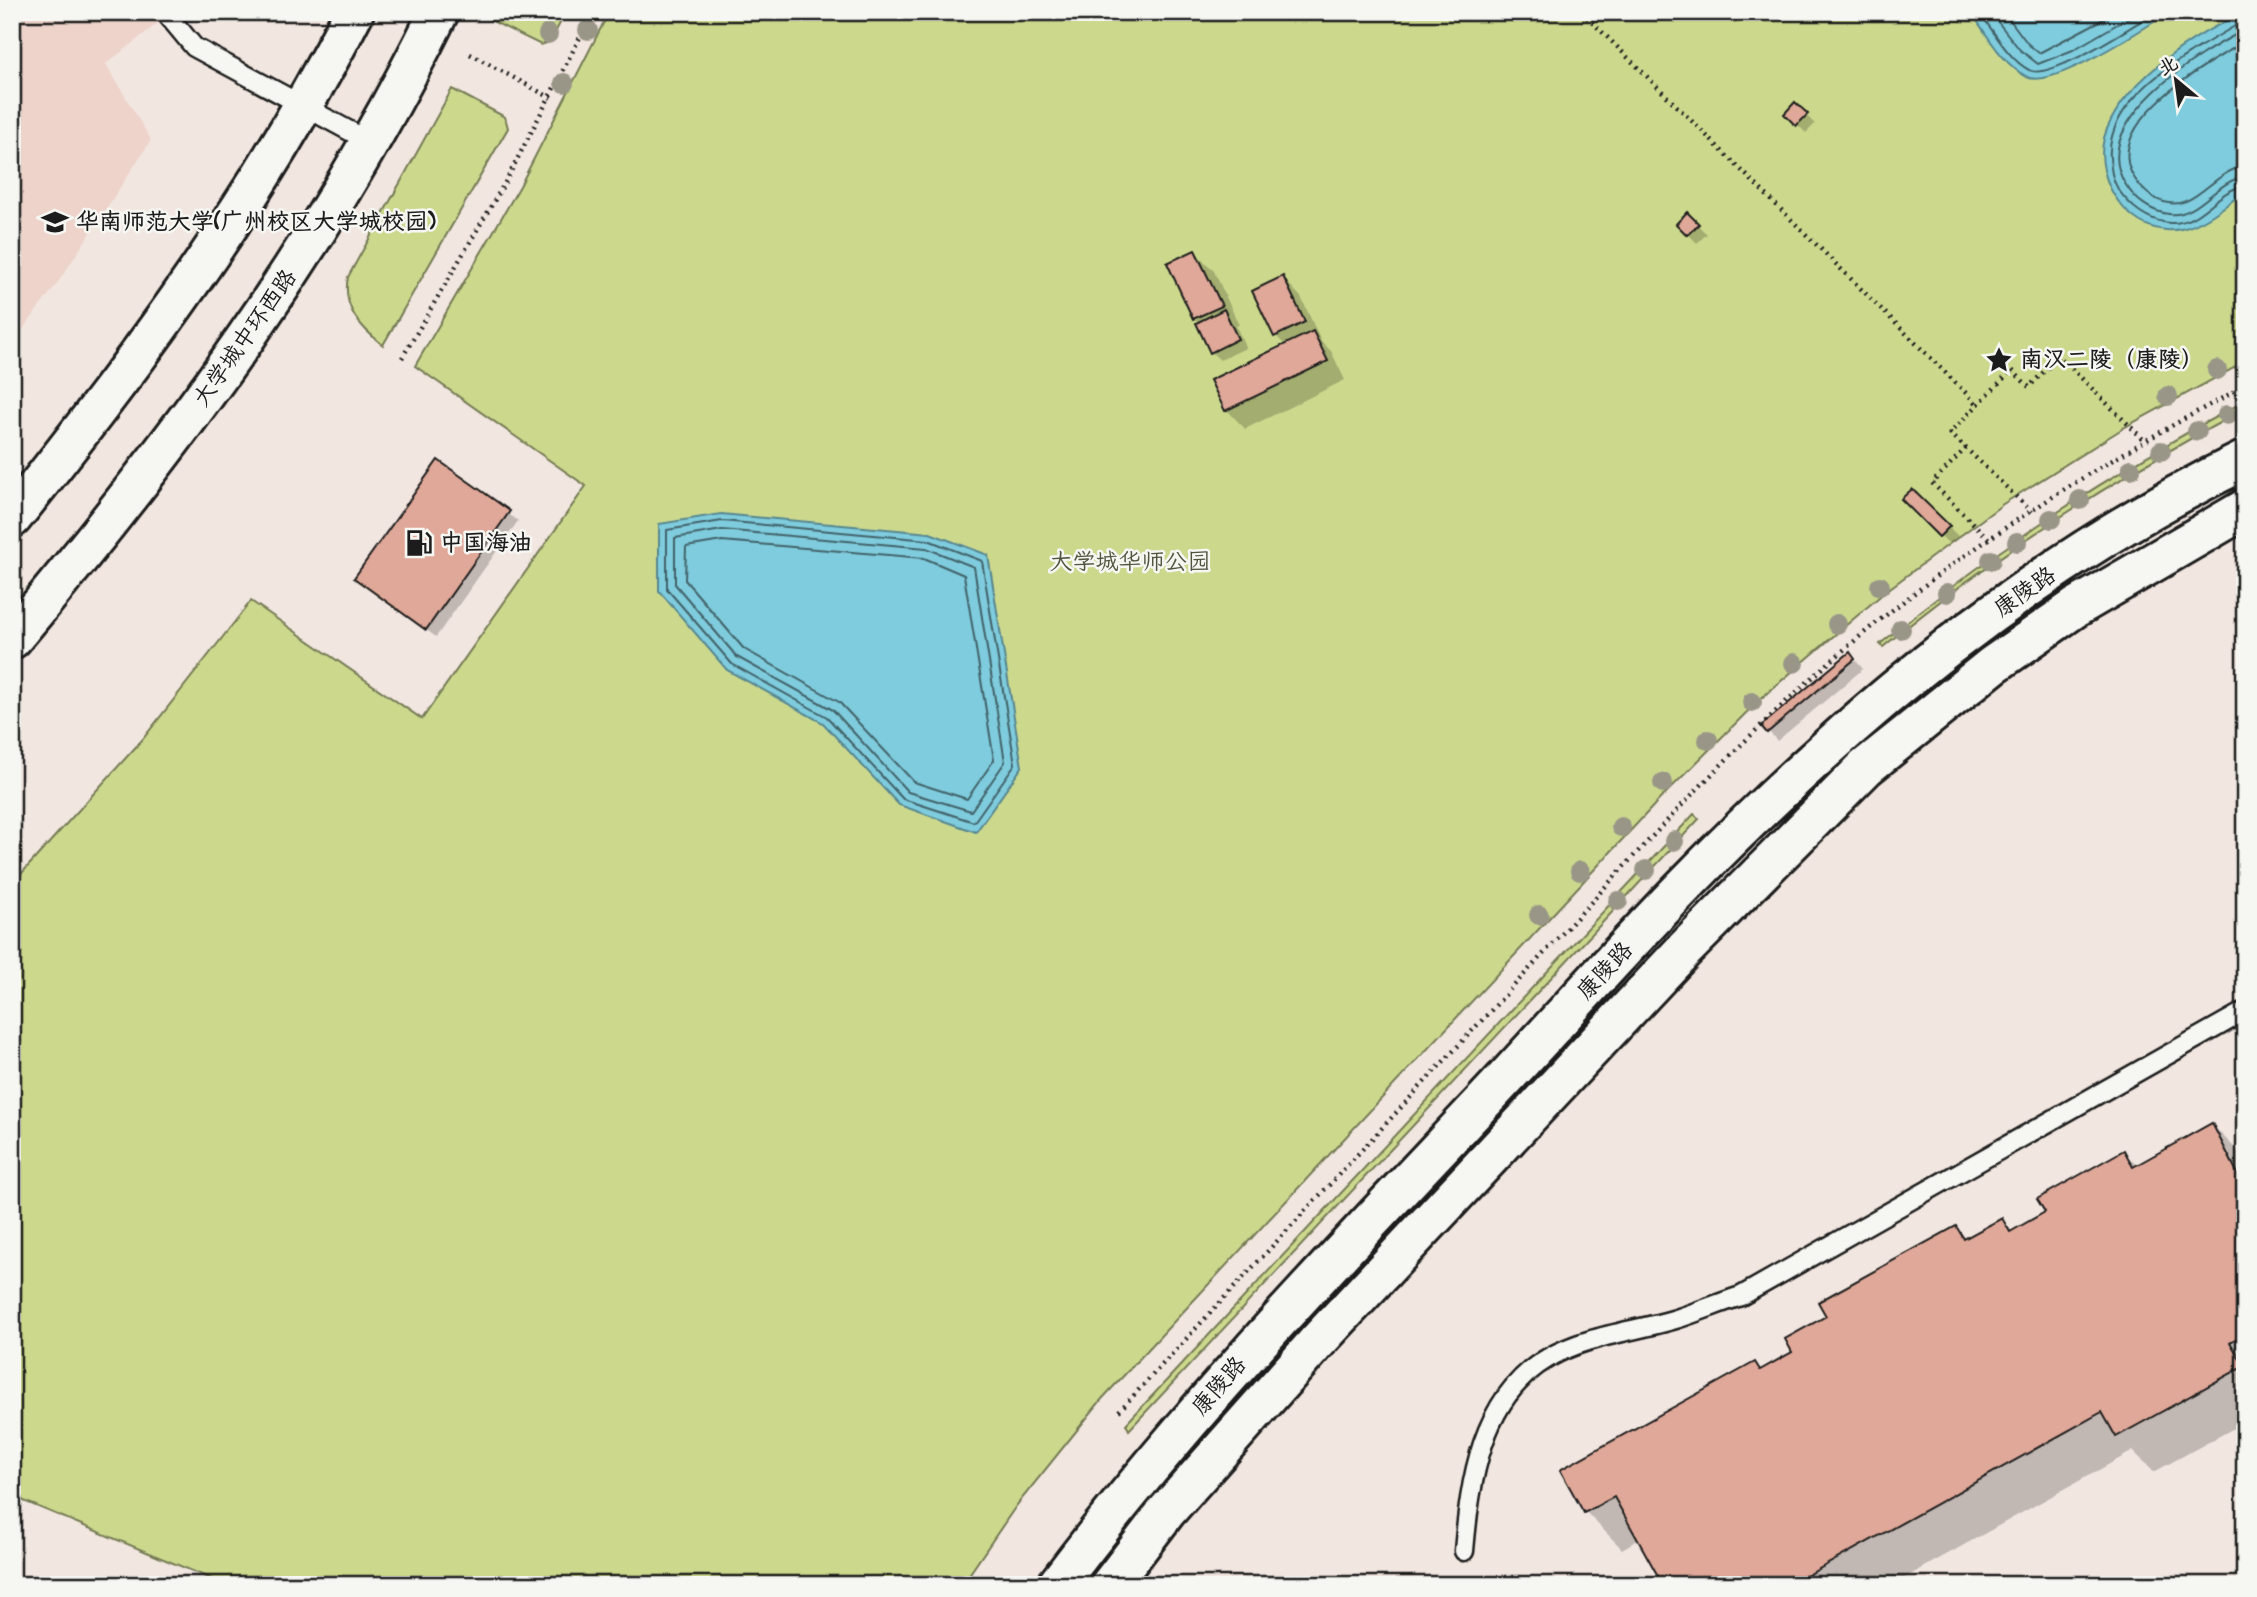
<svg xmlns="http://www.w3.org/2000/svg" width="2257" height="1597" viewBox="0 0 2257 1597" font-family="'Architects Daughter','LXGW WenKai TC',sans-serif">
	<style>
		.built { fill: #edd3ca }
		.green { fill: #ccd98d; stroke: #747a54; stroke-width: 2 }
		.water { fill: #7eccdd; stroke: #578690; stroke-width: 2 }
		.shadow { fill: #0003 }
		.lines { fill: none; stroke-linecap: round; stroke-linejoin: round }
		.shore { stroke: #436269; stroke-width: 2 }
		.building { fill: #e0a898; stroke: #1c1c1c; stroke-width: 2 }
		.lane-casing { stroke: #1c1c1c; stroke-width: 23 }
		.secondary-casing { stroke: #1c1c1c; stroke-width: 44 }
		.primary-casing { stroke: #1c1c1c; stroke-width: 44 }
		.path { stroke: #1c1c1c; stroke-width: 4.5; stroke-dasharray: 2 5; stroke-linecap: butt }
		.lane { stroke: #f6f6f2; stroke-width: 18 }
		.secondary { stroke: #f6f6f2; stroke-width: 38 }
		.primary { stroke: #f6f6f2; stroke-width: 38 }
		.tree { fill: #999687 }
		.labels { text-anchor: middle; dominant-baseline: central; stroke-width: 5; stroke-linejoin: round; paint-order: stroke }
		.poi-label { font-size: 23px; font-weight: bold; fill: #1c1c1c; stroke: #f6f6f2; text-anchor: start }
		.street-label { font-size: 23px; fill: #1c1c1c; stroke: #f6f6f2 }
		.park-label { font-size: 23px; fill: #51553e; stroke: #f6f6f2 }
	</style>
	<rect width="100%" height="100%" fill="#f2e6e0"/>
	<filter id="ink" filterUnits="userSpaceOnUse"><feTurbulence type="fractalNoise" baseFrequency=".0143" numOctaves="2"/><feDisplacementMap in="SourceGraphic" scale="14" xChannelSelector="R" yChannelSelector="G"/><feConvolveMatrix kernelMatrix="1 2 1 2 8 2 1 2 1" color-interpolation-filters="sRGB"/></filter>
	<g filter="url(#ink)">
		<path class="built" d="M12 12H172L106 64 151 140 59 281 12 344Z"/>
		<path class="green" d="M488 12H566L550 42 541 45 486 18Z
			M609 12H2245V362L2125 427 2003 504 1886 591 1758 701 1659 800 1102 1399 1016 1506 962 1585H226L12 1496V884L142 740 251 601 422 719 586 486 415 366 520 186Z
			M452 89 505 117 508 128 383 345C360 327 342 308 348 277Z
			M2245 401V409C2117 477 1994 554 1883 647L1880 644C1993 550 2115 470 2245 401Z
			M1694 814 1699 819 1129 1430 1126 1424Z"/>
		<path class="water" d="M1971 12H2170C2145 27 2052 90 2027 77 2003 65 1986 33 1971 12Z
			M2245 13V191C2227 205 2203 225 2181 229 2132 239 2093 182 2104 138 2118 86 2196 31 2245 13Z
			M721 514 930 533 988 555 1022 767 976 832 899 805 823 723 727 670 659 591V524Z"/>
		<path class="shadow" d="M1795 105 1815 124 1806 133 1786 114Z
			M1687 215 1707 234 1697 243 1678 224Z
			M1195 252 1214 271 1239 325 1236 326 1246 348 1220 360 1211 352 1195 318Z
			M1283 278 1301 297 1321 341 1331 351 1345 380 1245 429 1227 410 1286 346 1276 336Z
			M438 463 518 521 436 637 356 578Z
			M1912 491 1958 536 1949 544 1904 499Z
			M1850 654 1863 669 1777 741 1764 726Z
			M2212 1125 2245 1158V1422L2154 1472 2133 1451 1892 1585H1665L1639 1539 1622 1549 1586 1512 1563 1471 1755 1364 1762 1371 1795 1353 1828 1316 1956 1228 1967 1239 2002 1220 2013 1232 2047 1213 2124 1153 2138 1166Z"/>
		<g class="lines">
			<path class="shore" d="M1979 12C1994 31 2008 59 2029 70 2050 82 2134 24 2156 12
				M1990 12 2020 50 2038 64 2073 50 2138 12
				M2004 12 2028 44 2039 53 2117 12
				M2245 20C2198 49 2105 93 2110 158 2111 170 2112 179 2118 189 2130 207 2148 221 2170 223 2201 225 2217 189 2245 186
				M2245 30C2200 52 2085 123 2126 185 2135 200 2151 212 2169 214 2199 218 2217 179 2245 177
				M2245 42C2208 62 2098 125 2135 179 2143 191 2155 201 2169 203 2197 208 2217 168 2245 167
				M722 521 928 540 982 561 1015 764 974 822 903 799 827 717 732 664 667 589V530Z
				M722 530 926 548 974 567 1005 762 971 811 908 792 833 710 737 657 675 584V538Z
				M722 541 924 558 964 575 994 760 967 799 914 782 839 702 744 649 685 580 686 547Z"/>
		</g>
		<path class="building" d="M1795 102 1808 114 1796 126 1784 114Z
			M1687 212 1699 224 1687 235 1676 224Z
			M1195 250 1222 306 1193 319 1167 263Z
			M1283 276 1305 322 1274 337 1252 291Z
			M1224 309 1238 339 1210 353 1196 323Z
			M1313 331 1328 361 1225 411 1210 380Z
			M438 460 510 511 426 630 354 578Z
			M1912 489 1950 526 1939 537 1901 499Z
			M1850 652 1855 659 1767 733 1761 726Z
			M2212 1123 2245 1188V1334L2230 1342 2244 1366 2116 1437 2102 1412 1790 1585H1663L1614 1497 1584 1513 1560 1470 1755 1362 1760 1370 1792 1352 1785 1339 1826 1316 1818 1302 1956 1226 1964 1239 2002 1218 2010 1232 2045 1212 2037 1199 2124 1150 2133 1167Z"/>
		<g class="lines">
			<defs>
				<path id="lane" d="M165 12 194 47 370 142
					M1464 1551C1470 1482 1481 1397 1548 1358 1588 1335 1633 1332 1676 1319 1698 1312 1719 1303 1741 1296L2245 1011"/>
				<path id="secondary" d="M1057 1585C1187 1412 1336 1258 1484 1101 1552 1029 1617 954 1687 883 1850 716 2033 562 2245 460
					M1110 1585 1166 1512 1316 1343 1684 950 1866 767 1993 665 2075 608 2245 509"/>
				<path id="primary" d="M12 518C140 359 261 195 354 12
					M12 639C178 442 325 244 439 12"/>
			</defs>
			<use href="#lane" class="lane-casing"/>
			<use href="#secondary" class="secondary-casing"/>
			<use href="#primary" class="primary-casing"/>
			<path class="path" d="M1582 12 1978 405
				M470 54 551 98
				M402 358 507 179 593 12
				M1966 448 1932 483 1990 540
				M2032 512 1950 433 2012 370 2029 387 2059 356 2145 441
				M1119 1411C1257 1263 1395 1114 1533 965 1639 851 1743 733 1864 633 1980 537 2112 456 2245 386"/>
			<use href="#lane" class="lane"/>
			<use href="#secondary" class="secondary"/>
			<use href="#primary" class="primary"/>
		</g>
		<g class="tree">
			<circle cx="588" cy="30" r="10"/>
			<circle cx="548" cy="34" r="10"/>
			<circle cx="564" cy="83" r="10"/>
			<circle cx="2217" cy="370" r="10"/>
			<circle cx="2168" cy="396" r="10"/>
			<circle cx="2227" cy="415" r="10"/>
			<circle cx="2197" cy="431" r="10"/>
			<circle cx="2161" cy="451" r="10"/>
			<circle cx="2131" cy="469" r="10"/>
			<circle cx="2080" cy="500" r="10"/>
			<circle cx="2051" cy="519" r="10"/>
			<circle cx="2017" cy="542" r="10"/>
			<circle cx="1991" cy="560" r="10"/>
			<circle cx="1880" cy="586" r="10"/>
			<circle cx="1947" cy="593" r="10"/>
			<circle cx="1837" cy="624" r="10"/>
			<circle cx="1901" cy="629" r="10"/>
			<circle cx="1794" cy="663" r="10"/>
			<circle cx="1752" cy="702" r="10"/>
			<circle cx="1708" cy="740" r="10"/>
			<circle cx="1663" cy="783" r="10"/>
			<circle cx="1621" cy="827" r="10"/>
			<circle cx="1674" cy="841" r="10"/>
			<circle cx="1646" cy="870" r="10"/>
			<circle cx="1580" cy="871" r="10"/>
			<circle cx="1618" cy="901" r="10"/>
			<circle cx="1539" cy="915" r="10"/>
		</g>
	</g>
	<defs>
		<symbol id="university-bare" viewBox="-9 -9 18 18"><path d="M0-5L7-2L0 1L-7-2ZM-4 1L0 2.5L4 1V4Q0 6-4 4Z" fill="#1c1c1c" stroke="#f6f6f2" stroke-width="2.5" paint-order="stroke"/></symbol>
		<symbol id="sight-bare" viewBox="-9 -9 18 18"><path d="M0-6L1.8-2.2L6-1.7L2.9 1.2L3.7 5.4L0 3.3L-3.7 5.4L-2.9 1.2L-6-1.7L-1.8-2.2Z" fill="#1c1c1c" stroke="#f6f6f2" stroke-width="2.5" paint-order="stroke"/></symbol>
		<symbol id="fuel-bare" viewBox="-9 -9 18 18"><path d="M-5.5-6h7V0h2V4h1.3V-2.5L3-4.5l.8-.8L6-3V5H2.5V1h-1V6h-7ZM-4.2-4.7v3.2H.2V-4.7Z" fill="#1c1c1c" stroke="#f6f6f2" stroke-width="2.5" paint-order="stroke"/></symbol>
	</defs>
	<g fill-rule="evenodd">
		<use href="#university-bare" x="36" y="203" width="38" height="38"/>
		<use href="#sight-bare" x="1980" y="341" width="38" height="38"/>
		<use href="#fuel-bare" x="400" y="524" width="38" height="38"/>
	</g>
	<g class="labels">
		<g class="poi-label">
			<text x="76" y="222">华南师范大学(广州校区大学城校园)</text>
			<text x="2020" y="360">南汉二陵（康陵）</text>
			<text x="440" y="543">中国海油</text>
		</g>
		<g class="street-label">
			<text transform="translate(245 338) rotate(-55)">大学城中环西路</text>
			<text transform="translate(2025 592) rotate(-35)">康陵路</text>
			<text transform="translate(1605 971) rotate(-47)">康陵路</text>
			<text transform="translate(1219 1386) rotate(-49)">康陵路</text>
		</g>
		<g class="park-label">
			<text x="1130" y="562">大学城华师公园</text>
		</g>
	</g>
	<rect width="2257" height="1597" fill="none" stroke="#f6f6f2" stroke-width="42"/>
	<rect x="21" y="21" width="2215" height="1555" fill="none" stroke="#1c1c1c" stroke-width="2.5" filter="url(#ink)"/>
	<g transform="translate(2176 80) rotate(331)" stroke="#f6f6f2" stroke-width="5" paint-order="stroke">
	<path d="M0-5L12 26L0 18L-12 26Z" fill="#1c1c1c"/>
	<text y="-10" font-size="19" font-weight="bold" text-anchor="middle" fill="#1c1c1c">北</text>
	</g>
</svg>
